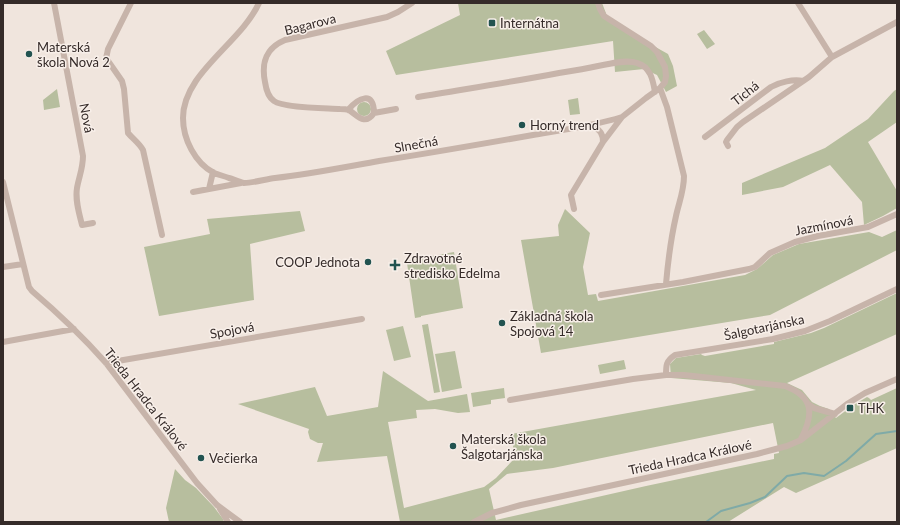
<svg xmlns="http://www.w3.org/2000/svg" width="900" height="525" viewBox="0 0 900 525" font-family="Lato,sans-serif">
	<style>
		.green { fill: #b7be9e; fill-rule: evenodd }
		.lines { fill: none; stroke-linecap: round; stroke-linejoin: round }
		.stream { stroke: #7faaa7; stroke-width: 2 }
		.minor { stroke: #c7b4aa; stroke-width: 6 }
		.poi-dot { fill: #225350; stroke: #f8efe9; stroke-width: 1.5 }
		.labels { text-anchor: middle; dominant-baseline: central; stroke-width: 3; stroke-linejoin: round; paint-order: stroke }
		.poi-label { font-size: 13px; fill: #352b29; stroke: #f8efe9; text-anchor: start }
		.street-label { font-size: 13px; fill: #352b29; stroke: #f8efe9 }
	</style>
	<rect width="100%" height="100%" fill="#f0e5dd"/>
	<path class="green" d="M458 3H602L609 21 668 54 673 66 677 86 666 92 657 75 644 69 615 72 613 41 396 75 386 51 460 15Z
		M704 30 715 44 707 49 697 34Z
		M57 89 60 107 44 110 43 100Z
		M897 89V122L868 142 897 191V208L883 216 864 225 862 202 830 165 783 187 742 195V183L825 148 868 119 894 91Z
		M578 98 580 114 570 115 568 100Z
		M357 109a7 7 0 1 1 14 0a7 7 0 1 1-14 0Z
		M565 209 590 233 583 267 588 295 596 294 598 301 745 275 757 269 773 255 799 244 869 232 882 237 897 230V250L770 315 541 353 521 240 559 236 558 225Z
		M300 211 305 231 250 244 254 300 159 316 144 247 210 234 207 219Z
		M454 252 463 308 421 316V317L415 318 407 263 410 260Z
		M897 293V334L787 383 802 390 812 402 820 406 829 409 836 418 852 406 867 397 869 398 871 400 897 388V448L796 493 784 487 728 522H400L387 456 317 462 323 443H318L310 439 308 432 309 429 238 404 315 387 327 416 378 407 383 371 428 401 467 394 470 412 458 413 435 409 416 410 417 418 388 422 404 508 484 487 496 478 515 458 511 434 756 390 731 383 671 378 670 364 676 358 701 354 702 355 705 356 774 344V342L811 333 824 328ZM773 423 779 453 774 454V459L646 486 496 520 489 489 507 474 553 468Z
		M428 324 440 392 434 393 422 325Z
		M403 326 411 357 394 361 386 330Z
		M455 351 462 388 442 392 435 354Z
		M624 360 626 369 600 374 598 365Z
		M504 388 505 398 491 400V404L473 407 471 393Z
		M175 469 185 480 196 488 214 507 223 519 224 522H169L166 508Z"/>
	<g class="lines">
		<path class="stream" d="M706 522 721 511 750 503 765 497 787 476 804 473 824 476 846 461 876 434 897 431"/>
		<path class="minor" d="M54 3 83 156C83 168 79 177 77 188 75 200 79 213 82 225L93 223
			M131 3 108 49 107 54 106 58 122 81 124 89 128 133C133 139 139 143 143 150L162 235
			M259 3C241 43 183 73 183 118 183 139 195 163 214 173 219 175 224 176 229 178 233 179 239 182 244 183 253 183 266 179 275 178 310 174 345 167 379 161 431 153 482 144 533 135 563 130 593 126 622 117
			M598 3 600 9 604 16 651 46 657 52 665 67 666 76 665 82 660 88 646 98 622 117 603 142
			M798 3 832 57
			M660 88 667 107 684 176C684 191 679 202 676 216 671 238 668 261 666 284
			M418 97C465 89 512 82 559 73 572 71 585 69 598 66 609 64 627 59 637 63 651 67 653 81 655 92
			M396 109 374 113C365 126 358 116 349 110 346 109 343 109 340 109 326 108 283 108 274 101 268 97 266 89 265 82 261 62 266 48 285 40L387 17 398 12 412 3
			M348 110C358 98 374 90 374 113
			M705 137 771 87C780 82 793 79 803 81
			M728 146 726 142 727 140 737 127 743 122 809 77 832 57 897 22
			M3 182 29 287 32 291C58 313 83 337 106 363L197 483 217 505 240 522
			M209 189 213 172
			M193 192 241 183
			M574 209 571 195 603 142C603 133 600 131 593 125
			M3 267 23 264
			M601 295 683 282 749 269 755 267 770 253 795 242 818 236 868 227 897 214
			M3 342 74 329
			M106 363 362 319
			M666 375C666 365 666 361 675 355L773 339 805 331 830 321 897 289
			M510 400 633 379 666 375H684L785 386C814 397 814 414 801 439
			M808 404 814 408 835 414
			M220 509 228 522
			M474 522 492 513 521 505 757 454 787 446 801 440 847 404 865 393 897 379"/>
	</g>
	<g class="poi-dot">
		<rect x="488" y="19" width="8" height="8" rx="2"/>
		<circle cx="29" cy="54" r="4"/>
		<circle cx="522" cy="125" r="4"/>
		<circle cx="368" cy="262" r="4"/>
		<path d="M393 259h4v4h4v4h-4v4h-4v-4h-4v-4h4z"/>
		<circle cx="502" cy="323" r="4"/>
		<rect x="846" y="404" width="8" height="8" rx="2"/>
		<circle cx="453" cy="446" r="4"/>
		<circle cx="201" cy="458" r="4"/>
	</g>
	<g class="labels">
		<g class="poi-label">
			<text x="500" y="23">Internátna</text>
			<text x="37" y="47">Materská<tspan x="37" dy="15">škola Nová 2</tspan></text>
			<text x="530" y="125">Horný trend</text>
			<text x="404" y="258">Zdravotné<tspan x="404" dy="15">stredisko Edelma</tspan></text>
			<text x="360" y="262" text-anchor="end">COOP Jednota</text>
			<text x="510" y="316">Základná škola<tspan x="510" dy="15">Spojová 14</tspan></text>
			<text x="858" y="408">THK</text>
			<text x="461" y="439">Materská škola<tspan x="461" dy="15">Šalgotarjánska</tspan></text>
			<text x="209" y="458">Večierka</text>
		</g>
		<g class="street-label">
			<text transform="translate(310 24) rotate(-14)">Bagarova</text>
			<text transform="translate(745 93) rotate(-38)">Tichá</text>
			<text transform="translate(87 118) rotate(79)">Nová</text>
			<text transform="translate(416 144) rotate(-10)">Slnečná</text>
			<text transform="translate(824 225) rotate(-11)">Jazmínová</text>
			<text transform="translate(764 327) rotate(-12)">Šalgotarjánska</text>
			<text transform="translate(232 330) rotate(-10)">Spojová</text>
			<text transform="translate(146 399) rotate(52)">Trieda Hradca Králové</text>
			<text transform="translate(690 457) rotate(-12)">Trieda Hradca Králové</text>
		</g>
	</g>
	<rect width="900" height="525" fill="none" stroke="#352b29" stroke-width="8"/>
</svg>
